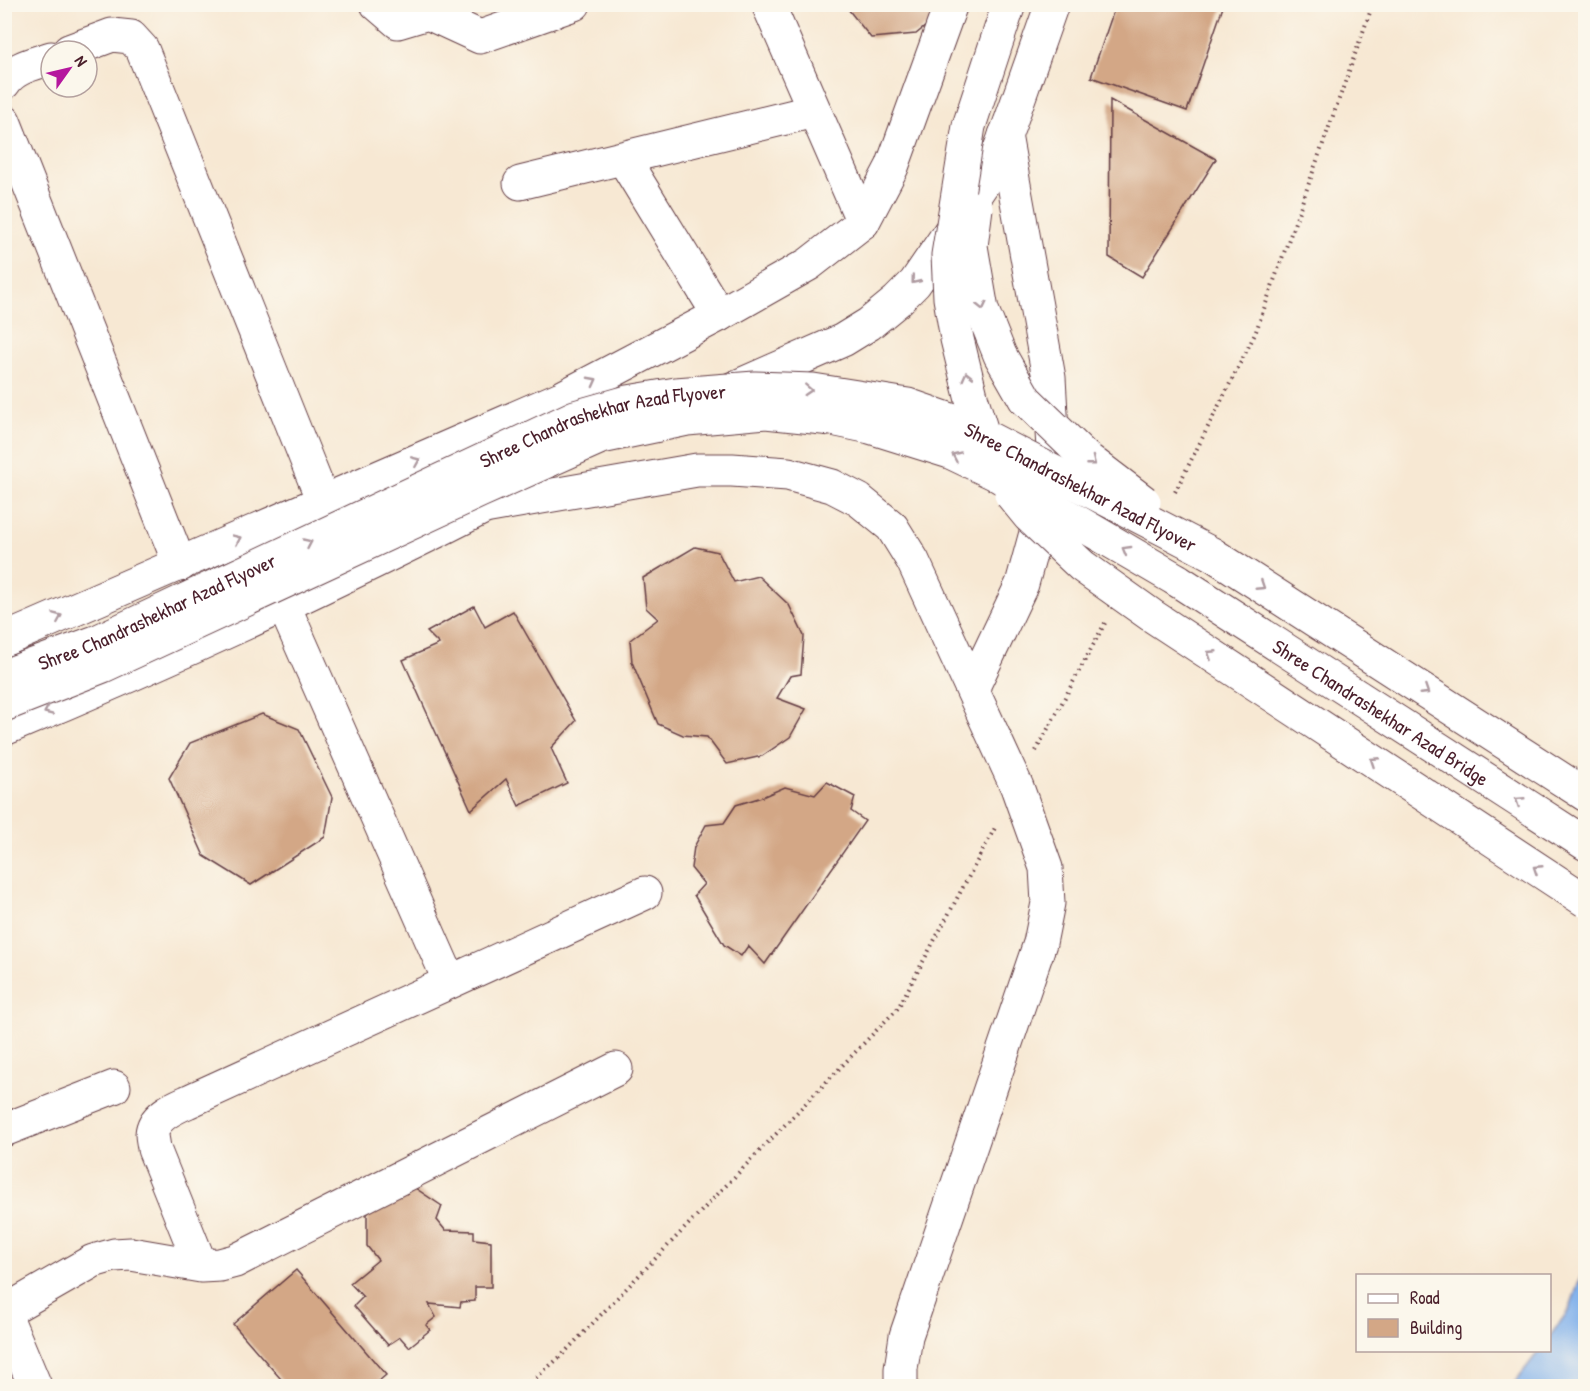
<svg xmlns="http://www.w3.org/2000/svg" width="1590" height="1391" viewBox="0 0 1590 1391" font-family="'Patrick Hand',sans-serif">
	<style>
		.water { fill: #80b0eb; stroke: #65688b; stroke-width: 1.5 }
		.building { fill: #d3a786 }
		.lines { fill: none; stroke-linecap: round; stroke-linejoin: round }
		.street-casing { stroke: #643d44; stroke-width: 35 }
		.secondary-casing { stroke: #643d44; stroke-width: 35 }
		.path { stroke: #643d44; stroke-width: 4; stroke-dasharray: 1.5 4.5; stroke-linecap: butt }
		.street { stroke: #fff; stroke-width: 33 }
		.secondary { stroke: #fff; stroke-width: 33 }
		.secondary-bridge-casing { stroke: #643d44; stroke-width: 35; stroke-linecap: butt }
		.secondary-bridge { stroke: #fff; stroke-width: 33 }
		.oneway { stroke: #ae9aa0 }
		.labels { text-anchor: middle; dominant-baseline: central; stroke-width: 6; stroke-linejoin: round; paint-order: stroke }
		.street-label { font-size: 20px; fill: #4a1f2b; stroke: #fbf7ec }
	</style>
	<rect width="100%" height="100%" fill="#fbf7ec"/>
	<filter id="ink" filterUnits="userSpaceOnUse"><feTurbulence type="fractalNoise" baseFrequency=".0167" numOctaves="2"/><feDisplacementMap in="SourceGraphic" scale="12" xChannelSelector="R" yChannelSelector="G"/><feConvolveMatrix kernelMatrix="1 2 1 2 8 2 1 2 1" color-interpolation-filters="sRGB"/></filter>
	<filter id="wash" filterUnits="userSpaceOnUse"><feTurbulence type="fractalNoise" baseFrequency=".008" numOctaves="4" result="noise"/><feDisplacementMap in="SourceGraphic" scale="24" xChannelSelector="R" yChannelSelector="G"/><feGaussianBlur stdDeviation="1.35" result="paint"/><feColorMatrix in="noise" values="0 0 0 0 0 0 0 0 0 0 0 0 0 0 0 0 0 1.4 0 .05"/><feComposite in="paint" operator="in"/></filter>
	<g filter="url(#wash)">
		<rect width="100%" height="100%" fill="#f7e8d3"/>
		<path class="water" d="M1585 1265V1386H1512L1539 1351 1550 1350V1336L1569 1310Z"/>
		<g id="blocks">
			<path class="building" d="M844 4H939L932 21 916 34 871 38Z
				M1116 4H1224L1187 111 1091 77Z
				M1110 100 1216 159 1142 277 1109 257Z
				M695 547 718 552 734 582 758 576 789 605 804 636 801 674 790 676 777 698 806 709 790 737 762 756 727 764 707 737 683 735 658 724 632 662 630 640 658 619 646 608 643 578Z
				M474 606 485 627 513 611 576 721 551 748 567 783 519 806 506 779 471 810 403 660 439 644 427 632Z
				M262 714 299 729 332 797 325 837 251 885 204 856 169 778 190 743Z
				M827 782 855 797 851 811 865 821 765 964 748 946 741 956 724 945 694 895 704 884 691 868 694 847 706 825 724 823 736 805 762 797 785 787 815 795Z
				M398 1185 407 1194 415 1188 442 1206 437 1220 445 1230 474 1231V1239L491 1241V1287H475V1301L461 1302 460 1307 429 1304 436 1317 426 1325 430 1330 409 1347 400 1337 388 1345 354 1306 363 1297 350 1283 378 1260 367 1246V1214Z
				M296 1270 386 1375 373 1386H287L233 1324Z"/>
		</g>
	</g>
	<g filter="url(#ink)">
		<use href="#blocks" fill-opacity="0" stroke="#643d44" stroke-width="1.5"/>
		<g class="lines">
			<defs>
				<path id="street" d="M377 4 398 22 428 13 480 37 574 4
					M768 4 863 222
					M69 51 112 35 131 37 142 49 323 501
					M4 83C14 67 34 64 51 58
					M4 121 180 565
					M623 158 719 315
					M520 183 814 111
					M490 506 697 470H732L788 474 832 486 859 500 892 527 913 561 1017 787 1046 868 1048 903 1040 943 906 1336 901 1369V1386
					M284 606 450 982
					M972 689 1022 584 1054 467 1049 378 1005 135
					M4 1130 114 1087
					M201 1266 154 1149C154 1145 152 1139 152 1134 153 1117 173 1108 187 1102L645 893
					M4 1312 93 1261 114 1255 131 1254 201 1266 220 1265 235 1261 616 1069
					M4 1312 35 1386"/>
				<g id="secondary">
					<path d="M729 390 843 340 869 324 897 301 915 283 992 170 1010 123 1052 4"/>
					<path d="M1212 554 1586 795"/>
					<path id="s1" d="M1177 580 1586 844"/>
					<path d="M4 640 561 398 719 315 809 264 863 222 892 167 951 4"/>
					<path d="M4 729C180 656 351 576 520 489"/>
				</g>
			</defs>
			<use href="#street" class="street-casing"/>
			<use href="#secondary" class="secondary-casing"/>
			<path class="path" d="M1175 492 1255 334 1373 4
				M1036 751 1105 623
				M527 1386 562 1355 898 1008 996 826"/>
			<use href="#street" class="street"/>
			<use href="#secondary" class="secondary"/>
			<defs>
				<g id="secondary-bridge">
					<path d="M976 208 971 246 982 310 1000 355 1025 399 1085 457 1144 502"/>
					<path d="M987 448 972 400 957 339 950 298 948 255 969 126 1009 4"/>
					<path d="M1011 494 1029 516 1082 566 1151 615 1586 901"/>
					<path id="s2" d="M4 676 96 642 575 417 628 402 676 394 755 388 813 390 908 405 957 422 1212 554"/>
					<path d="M4 705 103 666 480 491 601 437 687 419 766 412 832 419 870 427 950 452 994 473 1177 580"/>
				</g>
			</defs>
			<use href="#secondary-bridge" class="secondary-bridge-casing"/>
			<use href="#secondary-bridge" class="secondary-bridge"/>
		</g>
		<defs><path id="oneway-chevron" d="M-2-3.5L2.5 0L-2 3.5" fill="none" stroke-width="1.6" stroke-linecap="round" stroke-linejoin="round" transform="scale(1.5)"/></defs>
		<g class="oneway">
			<use href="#oneway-chevron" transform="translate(915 280) rotate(129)"/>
			<use href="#oneway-chevron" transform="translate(982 306) rotate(77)"/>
			<use href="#oneway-chevron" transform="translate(967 376) rotate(-104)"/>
			<use href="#oneway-chevron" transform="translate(593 381) rotate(-28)"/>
			<use href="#oneway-chevron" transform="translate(808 390) rotate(3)"/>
			<use href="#oneway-chevron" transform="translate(956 456) rotate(-156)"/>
			<use href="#oneway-chevron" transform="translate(416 461) rotate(-23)"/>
			<use href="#oneway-chevron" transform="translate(1092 462) rotate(38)"/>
			<use href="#oneway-chevron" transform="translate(237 539) rotate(-24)"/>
			<use href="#oneway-chevron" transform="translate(308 543) rotate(-25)"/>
			<use href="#oneway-chevron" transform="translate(1126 550) rotate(-150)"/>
			<use href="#oneway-chevron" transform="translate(1261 586) rotate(33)"/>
			<use href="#oneway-chevron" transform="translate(58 617) rotate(-23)"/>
			<use href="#oneway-chevron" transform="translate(1211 654) rotate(-147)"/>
			<use href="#oneway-chevron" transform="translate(1425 691) rotate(33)"/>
			<use href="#oneway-chevron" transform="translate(48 711) rotate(157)"/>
			<use href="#oneway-chevron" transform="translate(1374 761) rotate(-147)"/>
			<use href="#oneway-chevron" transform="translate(1519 801) rotate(-147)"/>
			<use href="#oneway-chevron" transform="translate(1537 869) rotate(-147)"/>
		</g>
	</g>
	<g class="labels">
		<g class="street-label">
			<text stroke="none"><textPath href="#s2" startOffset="652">Shree Chandrashekhar Azad Flyover</textPath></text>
			<text stroke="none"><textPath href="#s2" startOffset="1156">Shree Chandrashekhar Azad Flyover</textPath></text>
			<text stroke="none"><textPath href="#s2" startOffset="166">Shree Chandrashekhar Azad Flyover</textPath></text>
			<text stroke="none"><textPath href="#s1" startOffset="243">Shree Chandrashekhar Azad Bridge</textPath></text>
		</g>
	</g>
	<rect width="1590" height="1391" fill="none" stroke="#fbf7ec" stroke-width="24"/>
	<rect x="1356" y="1274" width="195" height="78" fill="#fbf7ec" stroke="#b4a19f" stroke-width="1.5"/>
	<rect x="1368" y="1294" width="30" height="9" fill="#ffffff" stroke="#b4a19f" stroke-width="1.5"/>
	<text x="1410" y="1304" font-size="18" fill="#4a1f2b">Road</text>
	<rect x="1368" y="1319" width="30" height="18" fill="#d3a786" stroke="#b4a19f" stroke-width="1.5"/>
	<text x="1410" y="1334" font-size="18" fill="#4a1f2b">Building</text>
	<g transform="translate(69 69) rotate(56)"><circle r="28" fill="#fbf7ec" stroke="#b4a19f" stroke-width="1.5"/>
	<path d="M0-4.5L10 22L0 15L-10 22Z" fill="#b5179e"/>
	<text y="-9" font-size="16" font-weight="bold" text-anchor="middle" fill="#4a1f2b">N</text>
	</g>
</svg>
